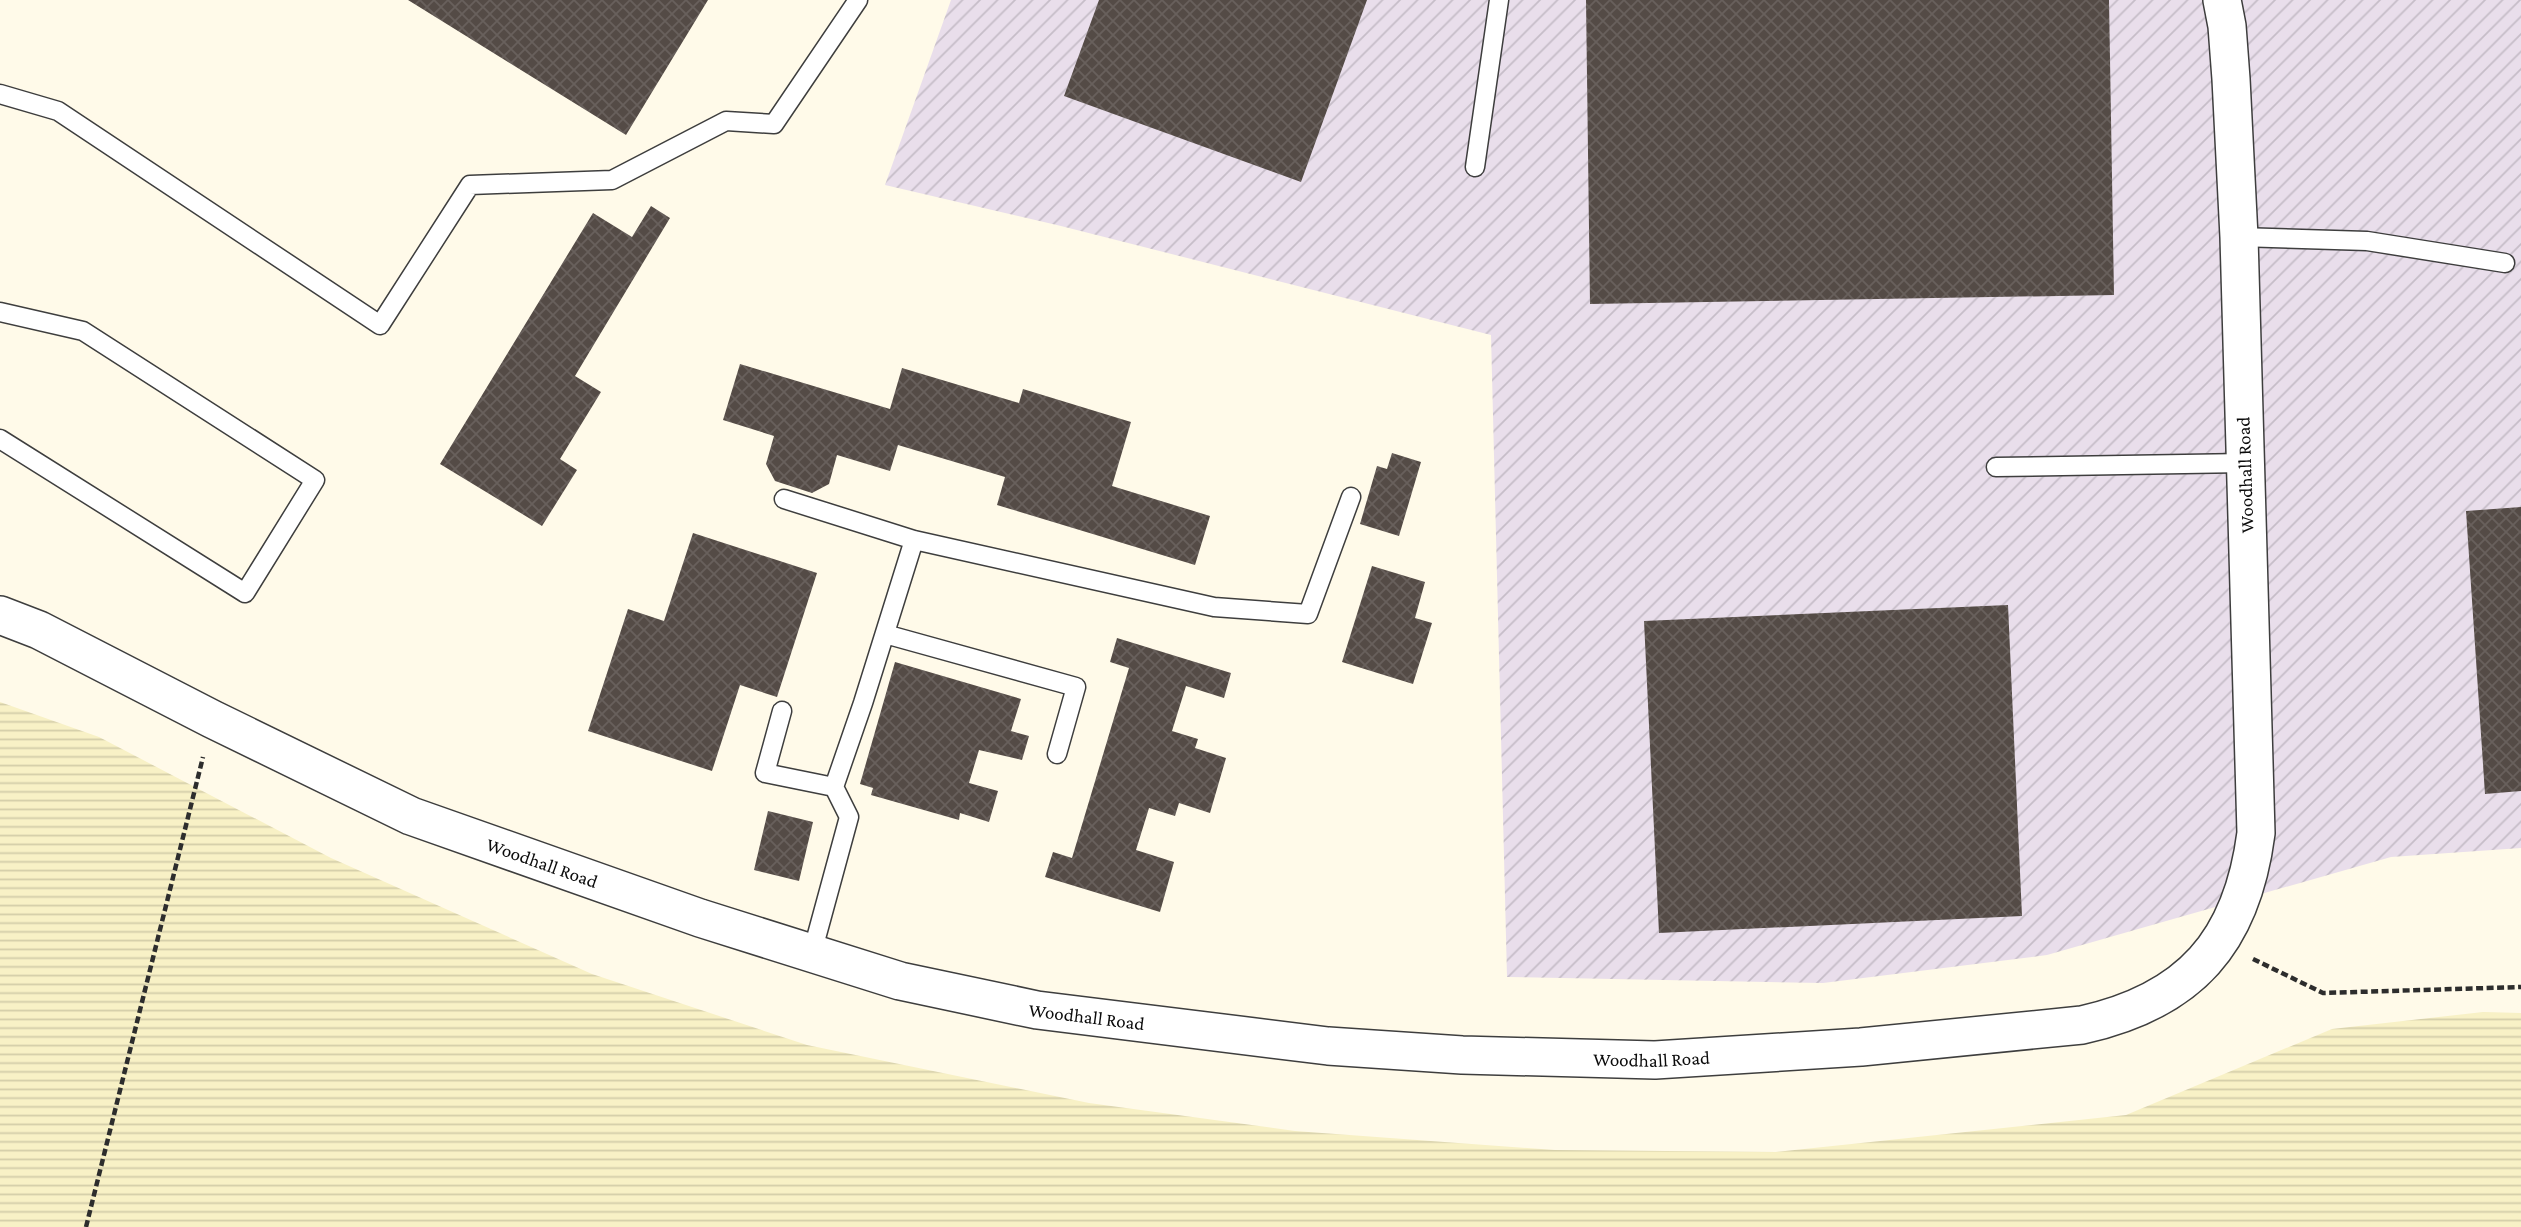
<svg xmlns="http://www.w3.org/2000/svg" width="2521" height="1227" viewBox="0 0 2521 1227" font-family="'Crimson Pro',serif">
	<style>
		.industrial { fill: url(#industrial-furrows) }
		.farmland { fill: url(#farmland-rules) }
		.building { fill: url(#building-cross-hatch) }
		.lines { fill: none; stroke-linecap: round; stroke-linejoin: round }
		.service-casing { stroke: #3e3e3e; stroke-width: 21 }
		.minor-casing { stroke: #3e3e3e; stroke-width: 40 }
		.path { stroke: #2d2d2d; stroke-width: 4.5; stroke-dasharray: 7 3.5; stroke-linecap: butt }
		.service { stroke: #fff; stroke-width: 18 }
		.minor { stroke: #fff; stroke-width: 37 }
		.labels { text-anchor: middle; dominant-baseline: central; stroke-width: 7; stroke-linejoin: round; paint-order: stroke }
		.street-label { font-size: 19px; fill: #0b0b0b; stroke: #fff }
	</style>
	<defs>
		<pattern id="industrial-furrows" width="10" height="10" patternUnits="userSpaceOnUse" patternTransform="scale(1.75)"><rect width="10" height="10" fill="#e9deeb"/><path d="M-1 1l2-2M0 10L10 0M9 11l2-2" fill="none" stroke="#c6bdc8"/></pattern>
		<pattern id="farmland-rules" width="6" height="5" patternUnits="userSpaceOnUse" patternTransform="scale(1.75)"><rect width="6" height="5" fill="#f8f1c6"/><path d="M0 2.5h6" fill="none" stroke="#d3cda9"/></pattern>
		<pattern id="building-cross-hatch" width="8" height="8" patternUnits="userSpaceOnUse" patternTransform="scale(1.75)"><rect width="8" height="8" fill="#544b46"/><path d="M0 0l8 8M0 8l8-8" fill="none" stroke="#68605c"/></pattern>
	</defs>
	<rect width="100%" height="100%" fill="#fffae9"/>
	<path class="industrial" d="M951 0H2521V848L2391 857 2047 955 1823 983 1507 977 1491 335 1061 226 885 185Z"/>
	<path class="farmland" d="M0 702 99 737 331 858 592 974 807 1045 1089 1103 1295 1131 1555 1150 1776 1152 2126 1115 2332 1029 2483 1012 2521 1013V1227H0Z"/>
	<path class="building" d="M408 0H708L626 135Z
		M1099 0H1367L1301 182 1064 96Z
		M1586 0H2109L2114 295 1590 304Z
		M651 206 670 218 575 376 601 392 560 459 577 470 542 526 440 464 593 213 632 237Z
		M740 364 890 409 902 368 1019 403 1023 389 1131 422 1112 486 1210 516 1195 565 997 505 1005 477 898 445 890 471 837 455 829 484 812 493 775 481 766 464 774 436 723 420Z
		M1392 453 1421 462 1399 536 1360 524 1377 466 1387 469Z
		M2521 507V791L2485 794 2466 511Z
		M693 533 817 573 777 697 740 685 712 771 588 731 628 609 664 621Z
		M1372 566 1425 582 1415 618 1432 623 1413 684 1342 662Z
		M2008 605 2022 916 1659 933 1644 621Z
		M1117 638 1231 673 1224 698 1186 686 1172 731 1198 739 1195 748 1226 758 1210 813 1179 803 1175 816 1149 808 1136 850 1174 862 1160 912 1045 877 1053 852 1072 858 1129 668 1110 662Z
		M895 662 1021 699 1011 731 1029 736 1022 760 979 750 969 783 998 791 989 822 960 813 959 820 871 795 873 788 860 784Z
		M768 811 813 822 799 881 754 870Z"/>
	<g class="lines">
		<defs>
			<path id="service" d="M0 94 58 111 380 325 470 185 612 180 726 121 774 124 858 0
				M1475 167 1499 0
				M2239 237 2367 241 2505 263
				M0 312 83 331 315 480 245 593 0 439
				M1996 467 2245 463
				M784 499 914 540 1214 607 1308 614 1351 497
				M885 634 1076 687 1057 754
				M782 711 765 773 834 787
				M812 953 849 817 834 787 863 703 914 540"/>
			<g id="minor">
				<path id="s1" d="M0 615 39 630 212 719 411 816 700 918 900 981 1037 1010 1328 1046 1462 1055 1655 1060 1861 1047 2082 1025C2190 1001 2242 942 2256 833L2239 237 2231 79 2227 26 2222 0"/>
			</g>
		</defs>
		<use href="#service" class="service-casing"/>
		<use href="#minor" class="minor-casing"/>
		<path class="path" d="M2253 959 2323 993 2521 987
			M86 1227 203 757"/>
		<use href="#service" class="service"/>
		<use href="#minor" class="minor"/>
	</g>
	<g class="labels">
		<g class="street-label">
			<text transform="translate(2245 475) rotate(-92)">Woodhall Road</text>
			<text stroke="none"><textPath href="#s1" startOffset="597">Woodhall Road</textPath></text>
			<text stroke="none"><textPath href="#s1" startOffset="1164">Woodhall Road</textPath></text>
			<text stroke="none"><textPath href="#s1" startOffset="1731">Woodhall Road</textPath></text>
		</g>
	</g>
</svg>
